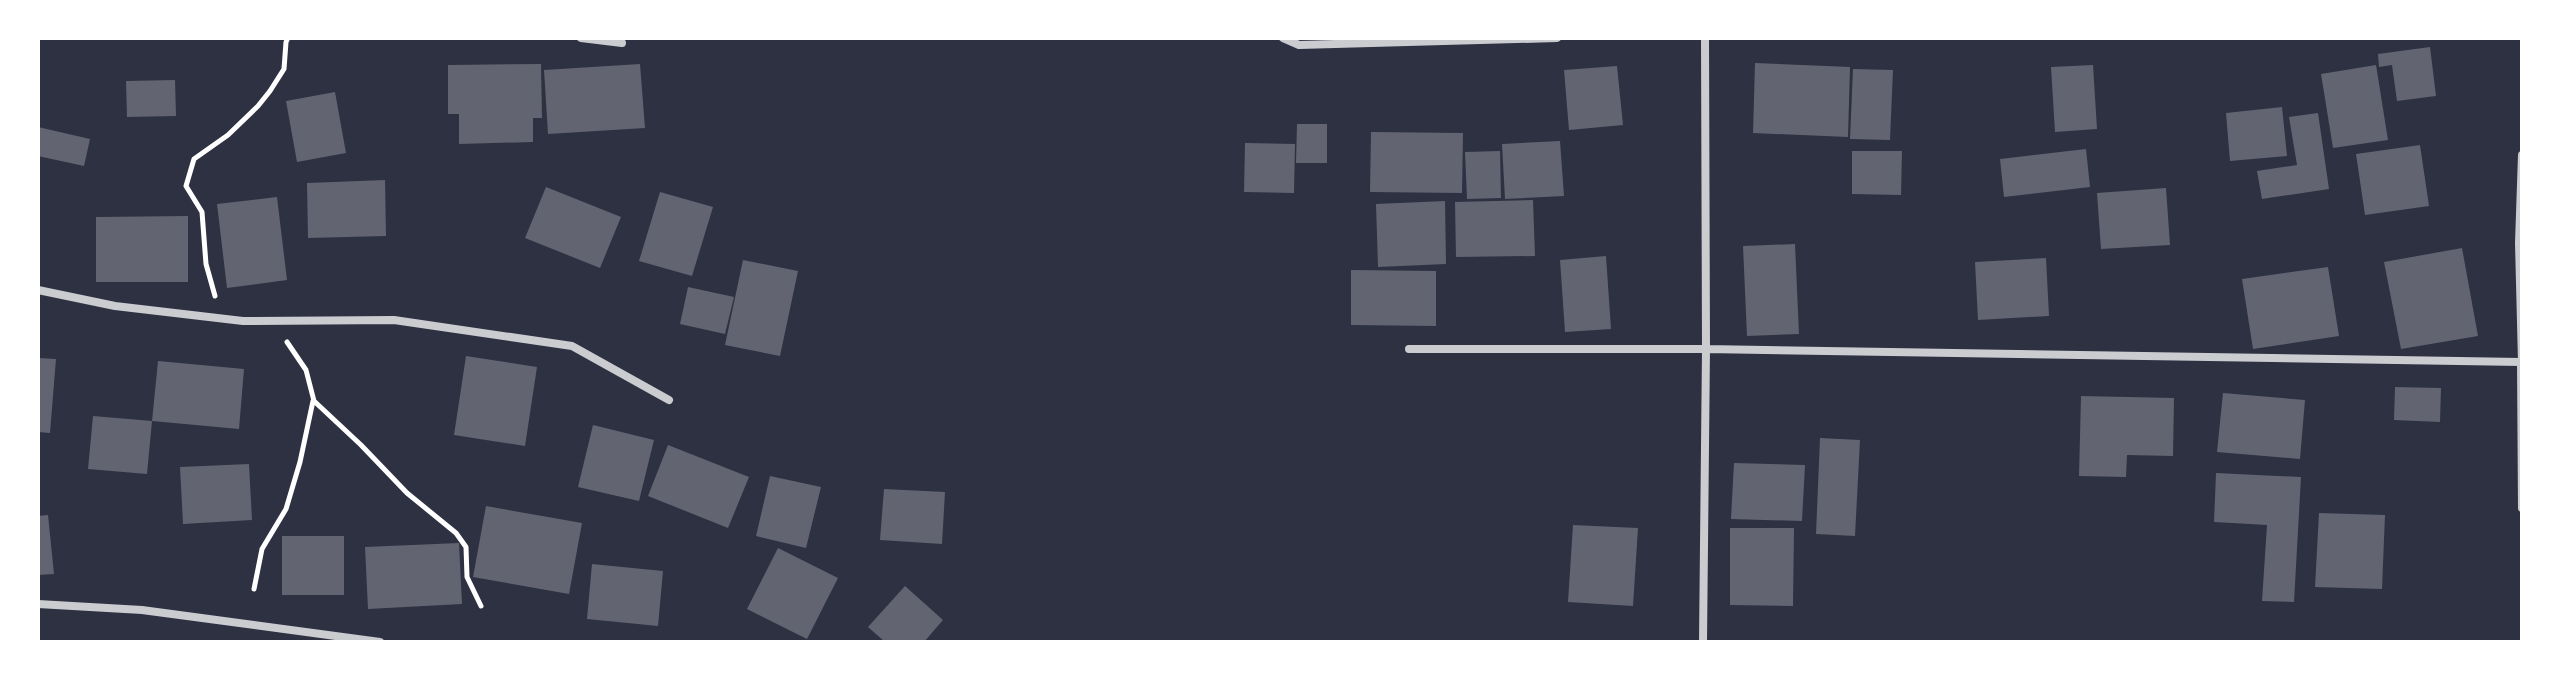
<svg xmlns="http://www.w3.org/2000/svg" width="2560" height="680" viewBox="0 0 2560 680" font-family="Quicksand,sans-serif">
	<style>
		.building { fill: #626471 }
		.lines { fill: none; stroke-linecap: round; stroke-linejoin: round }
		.path { stroke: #fff; stroke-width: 5 }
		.minor { stroke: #caccd0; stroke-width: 8 }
	</style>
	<rect width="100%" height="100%" fill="#2d3142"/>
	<path class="building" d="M2430 47 2436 96 2397 101 2392 65 2379 67 2378 54Z
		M1755 63 1850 67 1848 137 1753 133Z
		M541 64 542 118H533V142L459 144V114H448V65Z
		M640 64 645 128 548 134 544 70Z
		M2093 65 2097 129 2055 132 2051 67Z
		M2376 65 2388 140 2333 148 2321 74Z
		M1617 66 1623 125 1569 130 1564 70Z
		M1853 69 1893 70 1890 140 1850 139Z
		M175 80 176 116 127 117 126 81Z
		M335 92 346 153 297 162 286 101Z
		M2282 107 2287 156 2230 161 2226 113Z
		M2318 113 2329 189 2262 199 2257 171 2297 165 2289 117Z
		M1297 124H1327V163H1296Z
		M38 127 90 139 84 166 38 156Z
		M1371 132 1463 133 1462 193 1370 192Z
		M1560 141 1564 196 1505 199 1502 144Z
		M1245 143 1295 144 1294 193 1244 192Z
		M2420 145 2429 206 2365 215 2356 154Z
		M2086 149 2090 187 2004 197 2000 159Z
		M1500 151 1501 198 1467 199 1465 152Z
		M1852 151H1902L1901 195 1852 194Z
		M385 180 386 236 308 238 307 183Z
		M546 187 621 217 600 268 525 238Z
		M2166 188 2170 245 2101 249 2097 193Z
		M660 192 713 207 692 276 639 261Z
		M277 197 287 280 227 288 217 204Z
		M1533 200 1535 256 1456 257 1455 202Z
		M1445 201 1446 264 1378 267 1376 204Z
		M188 216V282H96V217Z
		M1795 244 1799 334 1747 336 1743 246Z
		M2462 248 2478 336 2401 349 2384 262Z
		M1606 256 1611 329 1565 332 1560 260Z
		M2046 258 2049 316 1978 320 1975 262Z
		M743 260 798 271 780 356 725 345Z
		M2328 267 2339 336 2253 349 2242 279Z
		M1351 270 1436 271V326L1351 325Z
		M688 287 734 297 725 334 680 324Z
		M466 356 537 367 525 446 454 435Z
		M38 358 56 359 50 433 38 432Z
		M158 361 244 369 239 429 152 421Z
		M2395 387 2441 388 2440 422 2394 420Z
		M2223 393 2305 400 2300 459 2217 452Z
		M2081 396 2174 398 2173 456 2127 455 2126 477 2079 476Z
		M93 416 152 421 147 474 88 469Z
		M593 425 654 440 639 501 578 487Z
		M1820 438 1860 440 1855 536 1816 534Z
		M668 445 749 477 728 528 648 496Z
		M1734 463 1805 465 1802 521 1731 519Z
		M249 464 252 520 183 524 180 467Z
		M2216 473 2301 477 2294 602 2262 601 2267 525 2214 522Z
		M770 476 821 487 806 548 756 536Z
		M884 489 945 492 942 544 880 540Z
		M486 506 582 523 569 594 473 577Z
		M2319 513 2385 515 2382 589 2315 587Z
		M48 515 54 574 38 575V516Z
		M1573 525 1638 528 1633 606 1568 602Z
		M1730 528H1794L1793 606 1730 605Z
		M282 536H344V595H282Z
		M459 543 462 604 368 609 365 547Z
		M778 548 838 578 807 639 747 609Z
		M592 564 663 571 658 626 587 619Z
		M905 586 943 620 924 642H885L868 627Z"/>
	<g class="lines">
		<path class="path" d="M215 296 206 264 202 212 186 186 194 159 228 135 258 106 270 91 284 69 286 42 288 38
			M287 342 306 370 314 401 361 445 407 493 456 533 466 547 467 577 481 606
			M254 589 262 549 286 509 300 462 313 401"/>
		<path class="minor" d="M581 38 622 43
			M1283 38 1299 45 1557 38
			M2522 155 2519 243 2522 362
			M38 290 115 306 243 321 394 320 572 346 669 400
			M1409 349H1706L2521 362 2522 508
			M38 604 142 610 380 642
			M1703 642 1706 349 1705 38"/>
	</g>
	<rect width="2560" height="680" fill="none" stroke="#ffffff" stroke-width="80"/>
</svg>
